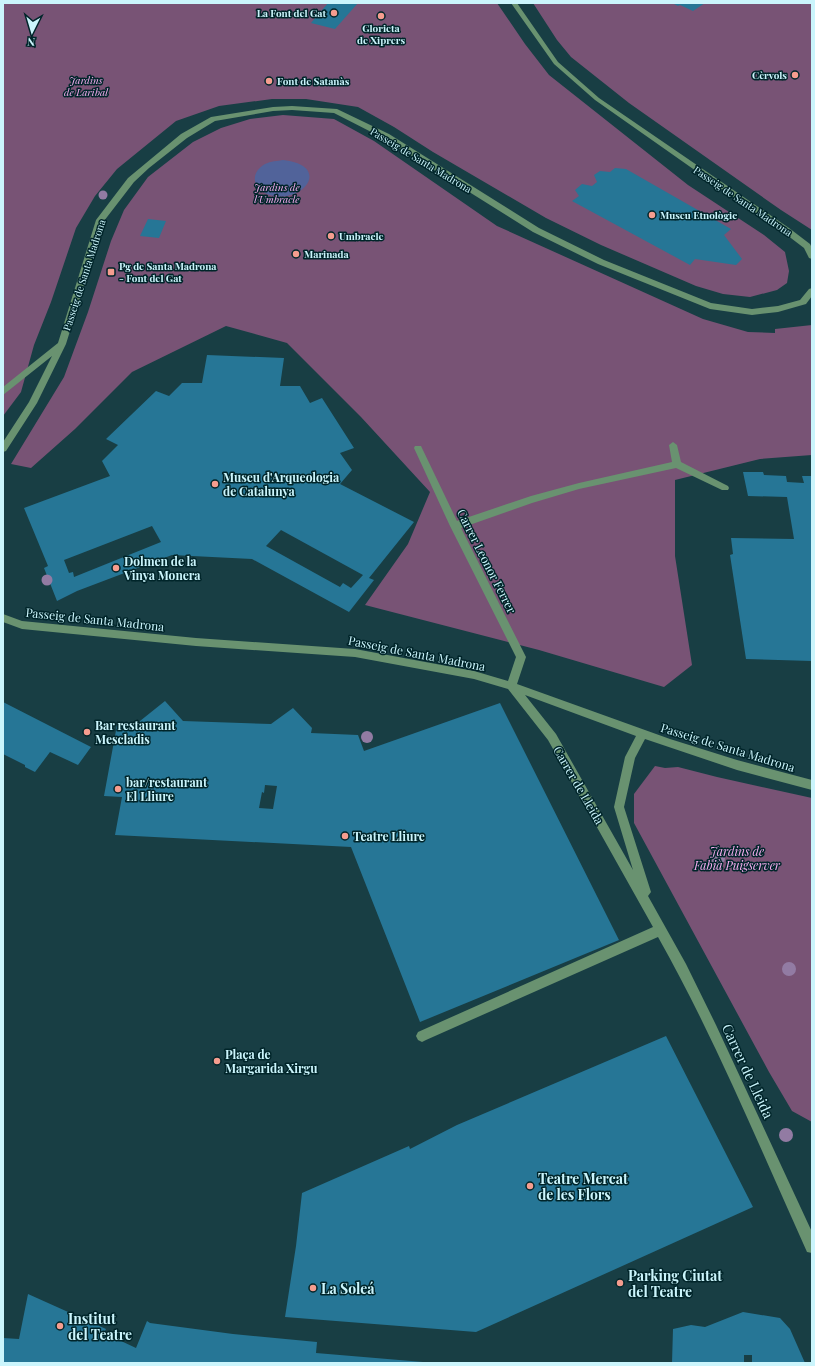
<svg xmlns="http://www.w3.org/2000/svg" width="815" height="1366" viewBox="0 0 815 1366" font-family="'Playfair Display',serif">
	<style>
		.green { fill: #785375 }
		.water { fill: #51639a }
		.building { fill: #267696; fill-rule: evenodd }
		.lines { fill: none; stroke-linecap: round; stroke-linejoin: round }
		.minor { fill: #699270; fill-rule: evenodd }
		.tree { fill: #927ba3 }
		.poi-dot { fill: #f59d8f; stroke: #00252a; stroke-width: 1.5 }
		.labels { text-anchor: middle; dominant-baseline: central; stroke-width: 3; stroke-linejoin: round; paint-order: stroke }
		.far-poi-label { font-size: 10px; font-weight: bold; fill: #cbf5fc; stroke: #00252a; text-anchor: start }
		.far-park-label { font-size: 10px; font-style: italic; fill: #f6adf0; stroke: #00252a }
		.far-street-label { font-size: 10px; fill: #cbf5fc; stroke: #00252a }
		.poi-label { font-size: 12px; font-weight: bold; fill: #cbf5fc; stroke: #00252a; text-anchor: start }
		.street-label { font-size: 12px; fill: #cbf5fc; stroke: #00252a }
		.park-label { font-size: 12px; font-style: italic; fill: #f6adf0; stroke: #00252a }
		.near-street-label { font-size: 14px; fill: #cbf5fc; stroke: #00252a }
		.near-poi-label { font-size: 14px; font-weight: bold; fill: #cbf5fc; stroke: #00252a; text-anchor: start }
	</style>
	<rect width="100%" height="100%" fill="#183e44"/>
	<path class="green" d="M3 3H497L525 44 549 75 688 185 764 235 785 252 789 271 787 283 777 290 750 297 723 294 696 286 601 245 546 218 433 152 394 127 358 107 306 99H272L219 106 176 121 117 169 95 196 76 228 51 302 34 345 21 392 3 416Z
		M533 3H812V230L781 210 629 103 571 57 557 40Z
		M283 115 334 119 374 141 497 226 703 319 748 332 775 333V329L812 325V455L760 459 675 480V556L692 665 664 687 539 650 365 605 408 544 430 492 361 417 287 343 226 326 132 372 75 429 31 468 11 464 64 377 88 312 111 241 124 210 148 177 193 142 221 128 250 119Z
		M655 766 665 768 678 767 717 777 812 798V1122L792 1111 769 1072 634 823V794Z"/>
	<path class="water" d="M283 160C335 166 300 207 267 194 251 187 251 172 265 164 271 161 277 161 283 160Z"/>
	<path class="building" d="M328 3H358L335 29 311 23Z
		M672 3H705L693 11 680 5 678 6Z
		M615 168 626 169 731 229 724 235 742 259 736 265 695 259 690 265 572 201 579 196 575 190 582 184 592 186 597 182 594 175 600 171 610 172Z
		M148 219 166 221 159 238 140 236Z
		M207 355 284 358 280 386H300L310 403 322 398 354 448 340 453 352 470 340 484 414 522 369 578 374 580 349 612 252 559 172 555 77 591 57 601 44 568 48 566 24 508 110 476 102 461 118 445 106 439 156 391 169 396 182 383H202ZM152 526 161 542 74 577 73 572 69 573 64 560ZM281 530 363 575 351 588 343 583 340 587 266 546Z
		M743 472H763L764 475 786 476 787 482 804 483 802 476H812V661L746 659 730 555 733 554 731 538 794 539 787 497 748 496Z
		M165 701 183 721 271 724 293 708 312 728 311 733 358 735 364 751 500 703 619 940 420 1022 351 847 115 835 122 797 104 796 117 725 139 726 140 721ZM265 785 277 786 273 809 259 808 262 792 264 793Z
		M3 702 91 747 78 765 50 752 35 772 25 767V765L3 754Z
		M666 1036 753 1207 476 1332 285 1317 296 1246 302 1193 409 1146 410 1149 457 1125Z
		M28 1294 106 1329 104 1333 136 1348 147 1321 150 1323 233 1334 317 1342 316 1353 435 1363H3V1338L19 1339Z
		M743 1312 780 1318 790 1329 805 1363H752V1355H744V1363H672L673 1329 691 1325 705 1327Z"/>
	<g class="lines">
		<path class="minor" d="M511 3H517L558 62 599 98 789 228 810 244 812 248V259L809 258 804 248 783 232 595 100 554 64Z
			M292 106 337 109 389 134 539 228 604 260 711 303 752 309 778 306 800 300 809 289 812 288V296L806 304 778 312 752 315 710 309 598 264 533 232 383 138 334 113 292 110 273 111 215 121 187 138 149 168 134 182 104 221 66 344 37 403 6 451 3 452V442L29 402 52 356 3 395V387L58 343 96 220 128 178 181 134 211 117 273 107Z
			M673 442 677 445 681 462 728 486 729 488 728 490H722L676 468 579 489 532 503 461 528 526 657 517 684 670 739 737 760 812 780V790L737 770 645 739 635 758 624 807 651 892 648 896 686 964 716 1025 812 1232V1253L807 1252C759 1146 715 1038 658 937L426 1040 422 1042 418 1040 416 1036 418 1032 653 927 548 740 508 689 474 679 355 657 196 646 22 629 3 622V614L22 621 196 638 355 649 474 671 508 681 516 657 450 526 414 448 415 446H421L457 521 531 496 579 483 672 462 669 445ZM525 695 636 736 625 757 614 807 633 870 556 734Z"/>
	</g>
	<g class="tree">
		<circle cx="103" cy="195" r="4.5"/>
		<circle cx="47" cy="580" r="5.5"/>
		<circle cx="367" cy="737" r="6"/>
		<circle cx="718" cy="858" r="7"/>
		<circle cx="789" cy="969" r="7"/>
		<circle cx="786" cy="1135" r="7"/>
	</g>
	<g class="poi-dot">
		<circle cx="334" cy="13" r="4"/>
		<circle cx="381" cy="16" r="4"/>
		<circle cx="795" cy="75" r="4"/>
		<circle cx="269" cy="81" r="4"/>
		<circle cx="652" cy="215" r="4"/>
		<circle cx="331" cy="236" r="4"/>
		<circle cx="296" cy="254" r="4"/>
		<rect x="107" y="268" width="8" height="8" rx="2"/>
		<circle cx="215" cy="484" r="4"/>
		<circle cx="116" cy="568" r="4"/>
		<circle cx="87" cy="732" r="4"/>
		<circle cx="118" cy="789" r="4"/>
		<circle cx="345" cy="836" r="4"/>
		<circle cx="217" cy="1061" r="4"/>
		<circle cx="530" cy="1186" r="4"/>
		<circle cx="620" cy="1283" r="4"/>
		<circle cx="313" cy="1288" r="4"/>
		<circle cx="60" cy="1326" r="4"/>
	</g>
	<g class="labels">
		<g class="far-poi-label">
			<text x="326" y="13" text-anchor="end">La Font del Gat</text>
			<text x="381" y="28" text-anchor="middle">Glorieta<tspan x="381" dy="12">de Xiprers</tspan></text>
			<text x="787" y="75" text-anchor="end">Cèrvols</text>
			<text x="277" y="81">Font de Satanàs</text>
			<text x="660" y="215">Museu Etnològic</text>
			<text x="339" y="236">Umbracle</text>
			<text x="304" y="254">Marinada</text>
			<text x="119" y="266">Pg de Santa Madrona<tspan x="119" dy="12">- Font del Gat</tspan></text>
		</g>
		<g class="far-park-label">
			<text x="86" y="80">Jardins<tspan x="86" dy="12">de Laribal</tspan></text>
			<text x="277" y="187">Jardins de<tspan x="277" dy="12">l'Umbracle</tspan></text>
		</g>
		<g class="far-street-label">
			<text transform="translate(421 160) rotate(31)">Passeig de Santa Madrona</text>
			<text transform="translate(743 201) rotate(34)">Passeig de Santa Madrona</text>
			<text transform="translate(84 275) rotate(-72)">Passeig de Santa Madrona</text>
		</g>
		<g class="poi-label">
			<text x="223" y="477">Museu d'Arqueologia<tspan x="223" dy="14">de Catalunya</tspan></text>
			<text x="124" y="561">Dolmen de la<tspan x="124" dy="14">Vinya Monera</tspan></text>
			<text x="95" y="725">Bar restaurant<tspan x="95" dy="14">Mescladis</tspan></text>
			<text x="126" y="782">bar/restaurant<tspan x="126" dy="14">El Lliure</tspan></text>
			<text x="353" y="836">Teatre Lliure</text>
			<text x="225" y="1054">Plaça de<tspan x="225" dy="14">Margarida Xirgu</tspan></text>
		</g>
		<g class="street-label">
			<text transform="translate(487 561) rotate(63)">Carrer Leonor Ferrer</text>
			<text transform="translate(95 619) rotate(6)">Passeig de Santa Madrona</text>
			<text transform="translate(417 653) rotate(11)">Passeig de Santa Madrona</text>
			<text transform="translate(728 747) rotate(17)">Passeig de Santa Madrona</text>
			<text transform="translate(579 785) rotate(60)">Carrer de Lleida</text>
		</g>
		<g class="park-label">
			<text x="737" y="851">Jardins de<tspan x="737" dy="14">Fabià Puigserver</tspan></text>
		</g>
		<g class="near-street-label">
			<text transform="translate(748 1071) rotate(65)">Carrer de Lleida</text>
		</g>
		<g class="near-poi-label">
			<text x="538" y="1178">Teatre Mercat<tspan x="538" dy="16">de les Flors</tspan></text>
			<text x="628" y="1275">Parking Ciutat<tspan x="628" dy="16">del Teatre</tspan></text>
			<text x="321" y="1288">La Soleá</text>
			<text x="68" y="1318">Institut<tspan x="68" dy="16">del Teatre</tspan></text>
		</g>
	</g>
	<rect width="815" height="1366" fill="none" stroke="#cbf5fc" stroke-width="8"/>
	<g transform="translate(32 32) rotate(185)" stroke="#00252a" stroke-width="3" paint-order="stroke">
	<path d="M0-3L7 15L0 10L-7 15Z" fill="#cbf5fc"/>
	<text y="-6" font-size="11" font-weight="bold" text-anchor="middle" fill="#cbf5fc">N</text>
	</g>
</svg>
